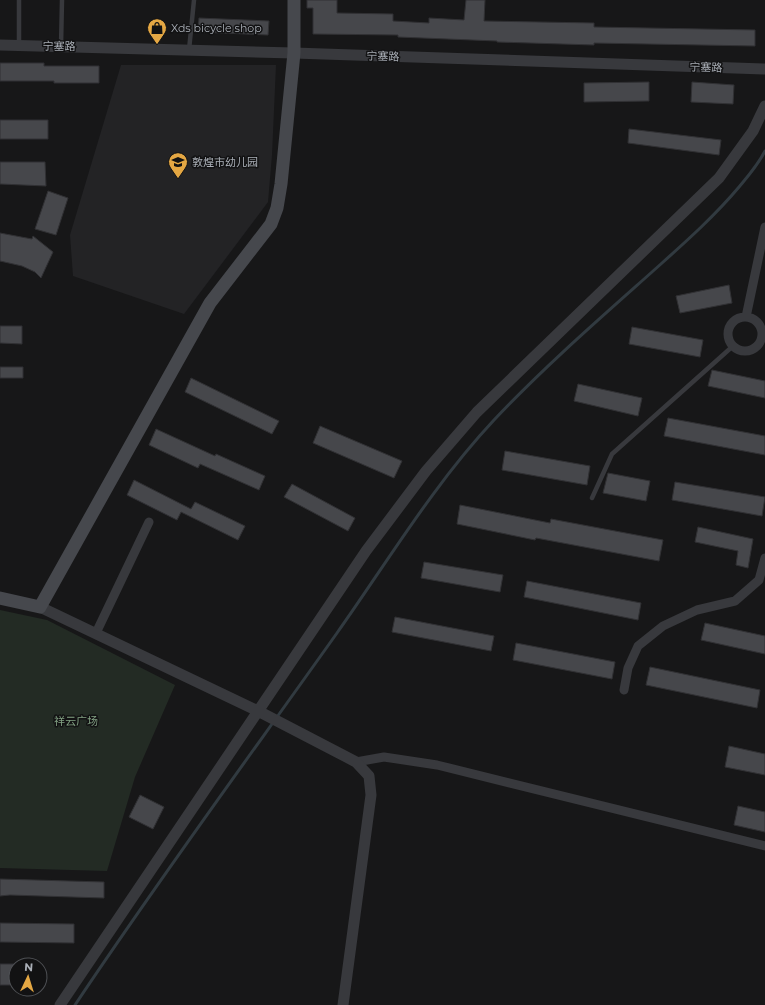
<svg xmlns="http://www.w3.org/2000/svg" width="765" height="1005" viewBox="0 0 765 1005" font-family="Montserrat,'Noto Sans SC',sans-serif">
	<style>
		.built { fill: #232325 }
		.green { fill: #232b24 }
		.lines { fill: none; stroke-linecap: round; stroke-linejoin: round }
		.stream { stroke: #313a40; stroke-width: 3 }
		.building { fill: #46474b; stroke: #313134 }
		.service { stroke: #38393d; stroke-width: 4.5 }
		.minor { stroke: #38393d; stroke-width: 9 }
		.tertiary { stroke: #38393d; stroke-width: 11 }
		.secondary { stroke: #46484d; stroke-width: 13 }
		.labels { text-anchor: middle; dominant-baseline: central; stroke-width: 3; stroke-linejoin: round; paint-order: stroke }
		.poi-label { font-size: 11px; fill: #aaafb7; stroke: #121213; text-anchor: start }
		.street-label { font-size: 11px; fill: #aaafb7; stroke: #121213 }
		.park-label { font-size: 11px; fill: #82a183; stroke: #121213 }
	</style>
	<rect width="100%" height="100%" fill="#171718"/>
	<path class="built" d="M121 65H276L272 155 268 202 184 314 73 276 70 235Z"/>
	<path class="green" d="M0 610 47 620 175 685 135 777 107 871 0 868Z"/>
	<g class="lines">
		<path class="stream" d="M75 1005C159 879 249 757 337 633 388 561 434 484 494 420 544 367 598 320 652 272 682 245 713 218 739 187 749 175 758 165 765 151"/>
	</g>
	<path class="building" d="M307 0H337V13L393 14V21L429 23V18L464 20 466 0H485L484 21 594 23V27L755 30V46L594 43V45L497 42V41L398 37V35L313 34V8H307Z
		M199 18 269 21 268 35 198 32Z
		M0 63H44V66H99V83H54V81H0Z
		M649 82V101L584 102V83Z
		M692 82 734 85 733 104 691 102Z
		M0 120H48V139H0Z
		M629 129 721 140 719 155 628 143Z
		M0 162H45L46 186 0 184Z
		M48 191 68 198 56 235 35 229Z
		M0 233 32 239 33 236 53 252 41 278 35 272 22 266 0 261Z
		M729 285 732 303 680 313 676 296Z
		M0 326H22V344L0 343Z
		M632 327 703 340 700 357 629 344Z
		M0 367H23V378H0Z
		M712 370 765 381V398L708 386Z
		M191 378 279 421 272 434 185 392Z
		M578 384 642 398 638 416 574 401Z
		M668 418 765 436V455L664 436Z
		M320 426 402 461 394 478 313 443Z
		M156 429 215 456 216 454 265 476 259 490 200 464 198 468 149 445Z
		M505 451 590 466 587 485 502 470Z
		M608 473 650 481 646 501 603 493Z
		M134 480 191 509 195 502 245 526 238 540 181 512 177 520 127 495Z
		M675 482 765 497 762 516 672 500Z
		M292 484 355 518 348 531 284 497Z
		M460 505 550 523 551 519 663 540 659 561 536 538 535 540 457 524Z
		M698 527 753 539 748 568 736 565 738 551 695 542Z
		M424 562 503 575 500 592 421 578Z
		M527 581 641 603 638 620 524 597Z
		M395 617 494 636 491 651 392 632Z
		M705 623 765 636V654L701 640Z
		M516 643 615 662 612 679 513 660Z
		M650 667 760 690 757 708 646 685Z
		M729 746 765 754V775L725 767Z
		M140 795 164 807 153 829 129 817Z
		M738 806 765 812V832L734 825Z
		M0 879 104 882V898L10 895 0 896Z
		M0 923 74 924V943L0 942Z
		M0 964H16V985H0Z"/>
	<g class="lines">
		<path class="service" d="M19 45V0
			M61 46 62 0
			M189 50 194 0
			M592 498 612 454 733 346"/>
		<path class="minor" d="M746 317 765 227
			M728 334a17 17 0 1 1 34 0a17 17 0 1 1-34 0Z
			M96 633 149 522
			M624 690 628 668 638 646 663 626 697 610 735 601 759 580 765 558
			M356 762 384 757 437 765 765 846"/>
		<path class="tertiary" d="M0 45 294 53 765 69
			M40 607 258 711 356 762 369 776 371 795 343 1005
			M60 1005 366 551 426 471 477 412 719 178 753 131 765 106"/>
		<path class="secondary" d="M0 598 40 607 210 303 271 224 277 208 281 184 294 53V0"/>
	</g>
	<defs>
		<symbol id="shop-pin" viewBox="-11 -11 22 30"><path d="M0 17L-7.5 6A9.5 9.5 0 1 1 7.5 6Z" fill="#e4a743" stroke="#121213"/><path d="M-5-2.5h2.3a2.7 3.5 0 0 1 5.4 0H5L5.5 6h-11ZM-1.5-2.5h3a1.5 2.3 0 0 0-3 0Z" fill="#111"/></symbol>
		<symbol id="school-pin" viewBox="-11 -11 22 30"><path d="M0 17L-7.5 6A9.5 9.5 0 1 1 7.5 6Z" fill="#e4a743" stroke="#121213"/><path d="M0-5L7-2L0 1L-7-2ZM-4 1L0 2.5L4 1V4Q0 6-4 4Z" fill="#111"/></symbol>
	</defs>
	<g fill-rule="evenodd">
		<use href="#shop-pin" x="146" y="17" width="22" height="30"/>
		<use href="#school-pin" x="167" y="151" width="22" height="30"/>
	</g>
	<g class="labels">
		<g class="poi-label">
			<text x="171" y="28">Xds bicycle shop</text>
			<text x="192" y="162">敦煌市幼儿园</text>
		</g>
		<g class="street-label">
			<text transform="translate(59 46) rotate(1)">宁塞路</text>
			<text transform="translate(383 56) rotate(2)">宁塞路</text>
			<text transform="translate(706 67) rotate(2)">宁塞路</text>
		</g>
		<g class="park-label">
			<text x="76" y="721">祥云广场</text>
		</g>
	</g>
	<g transform="translate(28 977) rotate(4)"><circle r="19" fill="#121213" stroke="#4f5155"/>
	<path d="M0-3L7 15L0 10L-7 15Z" fill="#e4a743"/>
	<text y="-6" font-size="11" font-weight="bold" text-anchor="middle" fill="#aaafb7">N</text>
	</g>
</svg>
